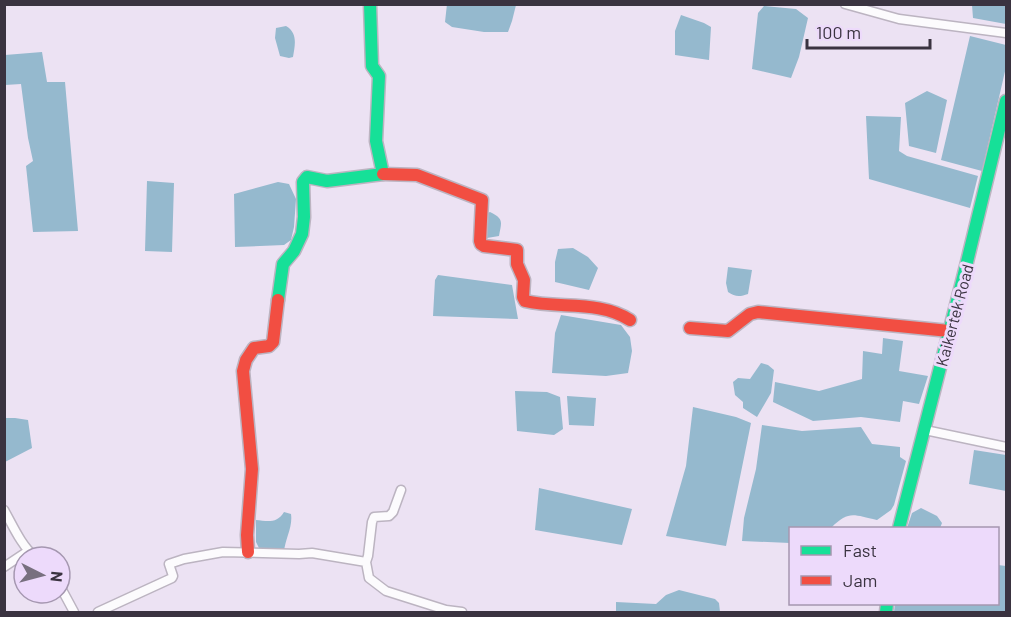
<svg xmlns="http://www.w3.org/2000/svg" width="1011" height="617" viewBox="0 0 1011 617" font-family="Barlow,sans-serif">
	<style>
		.water { fill: #95b9ce }
		.lines { fill: none; stroke-linecap: round; stroke-linejoin: round }
		.street-casing { stroke: #bcb4c1; stroke-width: 11 }
		.fast-casing { stroke: #bcb4c1; stroke-width: 15 }
		.jam-casing { stroke: #bcb4c1; stroke-width: 15 }
		.street { stroke: #fcfbfd; stroke-width: 8 }
		.fast { stroke: #16e098; stroke-width: 12 }
		.jam { stroke: #f24e42; stroke-width: 12 }
		.labels { text-anchor: middle; dominant-baseline: central; stroke-width: 6; stroke-linejoin: round; paint-order: stroke }
		.street-label { font-size: 16px; fill: #3a3340; stroke: #eddafb }
	</style>
	<rect width="100%" height="100%" fill="#ece2f3"/>
	<path class="water" d="M447 4H516V5L512 21 508 32H484L452 27 445 22Z
		M972 5H1006V24L973 18Z
		M764 6 796 9 808 18 799 57 791 78 752 69 758 13Z
		M681 15 704 23 711 27 709 60 675 55V31Z
		M286 26C298 33 295 45 293 57L289 58 280 56 275 38 276 28Z
		M970 36 1006 45V67L982 171 941 160Z
		M42 52 47 82H65L78 231 33 232 26 166 33 161 28 138 21 84 5 85V55Z
		M927 91 947 100 936 153 909 146 905 103Z
		M866 116 901 117 899 151 907 156 978 176 970 208 869 179Z
		M147 181 174 183 172 252 145 251Z
		M278 182 289 184 296 199 294 227 291 240 284 245 235 247 234 194Z
		M490 212C505 219 501 223 499 236L487 238 485 214Z
		M573 248 588 257 598 268 589 290 555 282V262L558 249Z
		M728 267 752 270 748 294C740 297 735 297 728 292L726 283Z
		M438 275 512 285 518 319 433 316 435 280Z
		M561 315 621 325 630 337 632 351 628 373 606 376 552 373 555 333Z
		M883 338 903 341 899 371 928 376 919 404 903 401 900 422 861 417 813 421 773 402 775 382 819 391 862 379 863 351 882 354Z
		M761 363 768 365 774 370 771 393 757 417 743 408V402L735 395 733 382 738 378 750 379Z
		M515 391 547 392 560 397 563 429 554 435 517 431Z
		M567 396 596 398 594 426 569 425Z
		M693 407 736 417 751 423 726 546 666 536 686 466Z
		M4 418H15L28 420 32 448 5 462Z
		M762 425 802 431 861 427 872 444 900 447V457L906 461 894 505 891 510 877 520C853 515 849 510 831 528H790V543L742 541 744 518 756 469Z
		M974 450 1006 455V491L969 484Z
		M539 488 632 509 622 545 535 530Z
		M921 508 937 516 942 523 940 528H907L912 513Z
		M284 512 291 514C293 527 285 539 284 552L260 550 256 542V520C267 521 277 524 284 512Z
		M998 565 1006 566V612H894L895 604H998Z
		M679 590 715 599 719 603 720 612H616V602L656 604 666 595Z"/>
	<g class="lines">
		<defs>
			<path id="street" d="M845 4 899 19 1006 33
				M925 430 1006 447
				M401 490 393 512 389 516 374 517 372 522 368 556 366 562 369 578 386 591 446 610 462 612
				M4 510C13 526 21 545 35 557
				M4 567 28 551
				M60 586 74 612
				M98 612 172 578 173 576 169 564 184 559 223 552 299 554 312 553 366 562"/>
			<path id="fast" d="M278 300 283 264 294 251 302 234 304 217 303 182 307 177 327 181 383 174 376 141 379 76 372 66 370 4
				M899 528 967 262 1006 101
				M886 612 887 604"/>
			<path id="jam" d="M383 174 417 175 482 200 480 241 481 244 484 246 517 250V264L524 280 523 297 525 301C559 309 600 300 630 320
				M690 328 728 331 750 314 758 312 949 331
				M248 552 247 535 252 469 243 371 246 360 254 348 269 346 273 342 278 300"/>
		</defs>
		<use href="#street" class="street-casing"/>
		<use href="#fast" class="fast-casing"/>
		<use href="#jam" class="jam-casing"/>
		<use href="#street" class="street"/>
		<use href="#fast" class="fast"/>
		<use href="#jam" class="jam"/>
	</g>
	<g class="labels">
		<g class="street-label">
			<text transform="translate(954 315) rotate(-75)">Kaikertek Road</text>
		</g>
	</g>
	<rect width="1011" height="617" fill="none" stroke="#3a3340" stroke-width="12"/>
	<rect x="789" y="527" width="210" height="78" fill="#eddafb" stroke="#a597b0" stroke-width="1.5"/>
	<rect x="801" y="546" width="30" height="9" fill="#16e098" stroke="#a597b0" stroke-width="1.5"/>
	<text x="843" y="557" font-size="18" fill="#3a3340">Fast</text>
	<rect x="801" y="576" width="30" height="9" fill="#f24e42" stroke="#a597b0" stroke-width="1.5"/>
	<text x="843" y="587" font-size="18" fill="#3a3340">Jam</text>
	<g transform="translate(42 575) rotate(96)"><circle r="28" fill="#eddafb" stroke="#a597b0" stroke-width="1.5"/>
	<path d="M0-4.5L10 22L0 15L-10 22Z" fill="#78707f"/>
	<text y="-9" font-size="16" font-weight="bold" text-anchor="middle" fill="#3a3340">N</text>
	</g>
	<path d="M807 39v9h123v-9" fill="none" stroke="#3a3340" stroke-width="3"/>
	<text x="816" y="39" font-size="18" fill="#3a3340" stroke="#eddafb" stroke-width="4.5" paint-order="stroke">100 m</text>
</svg>
